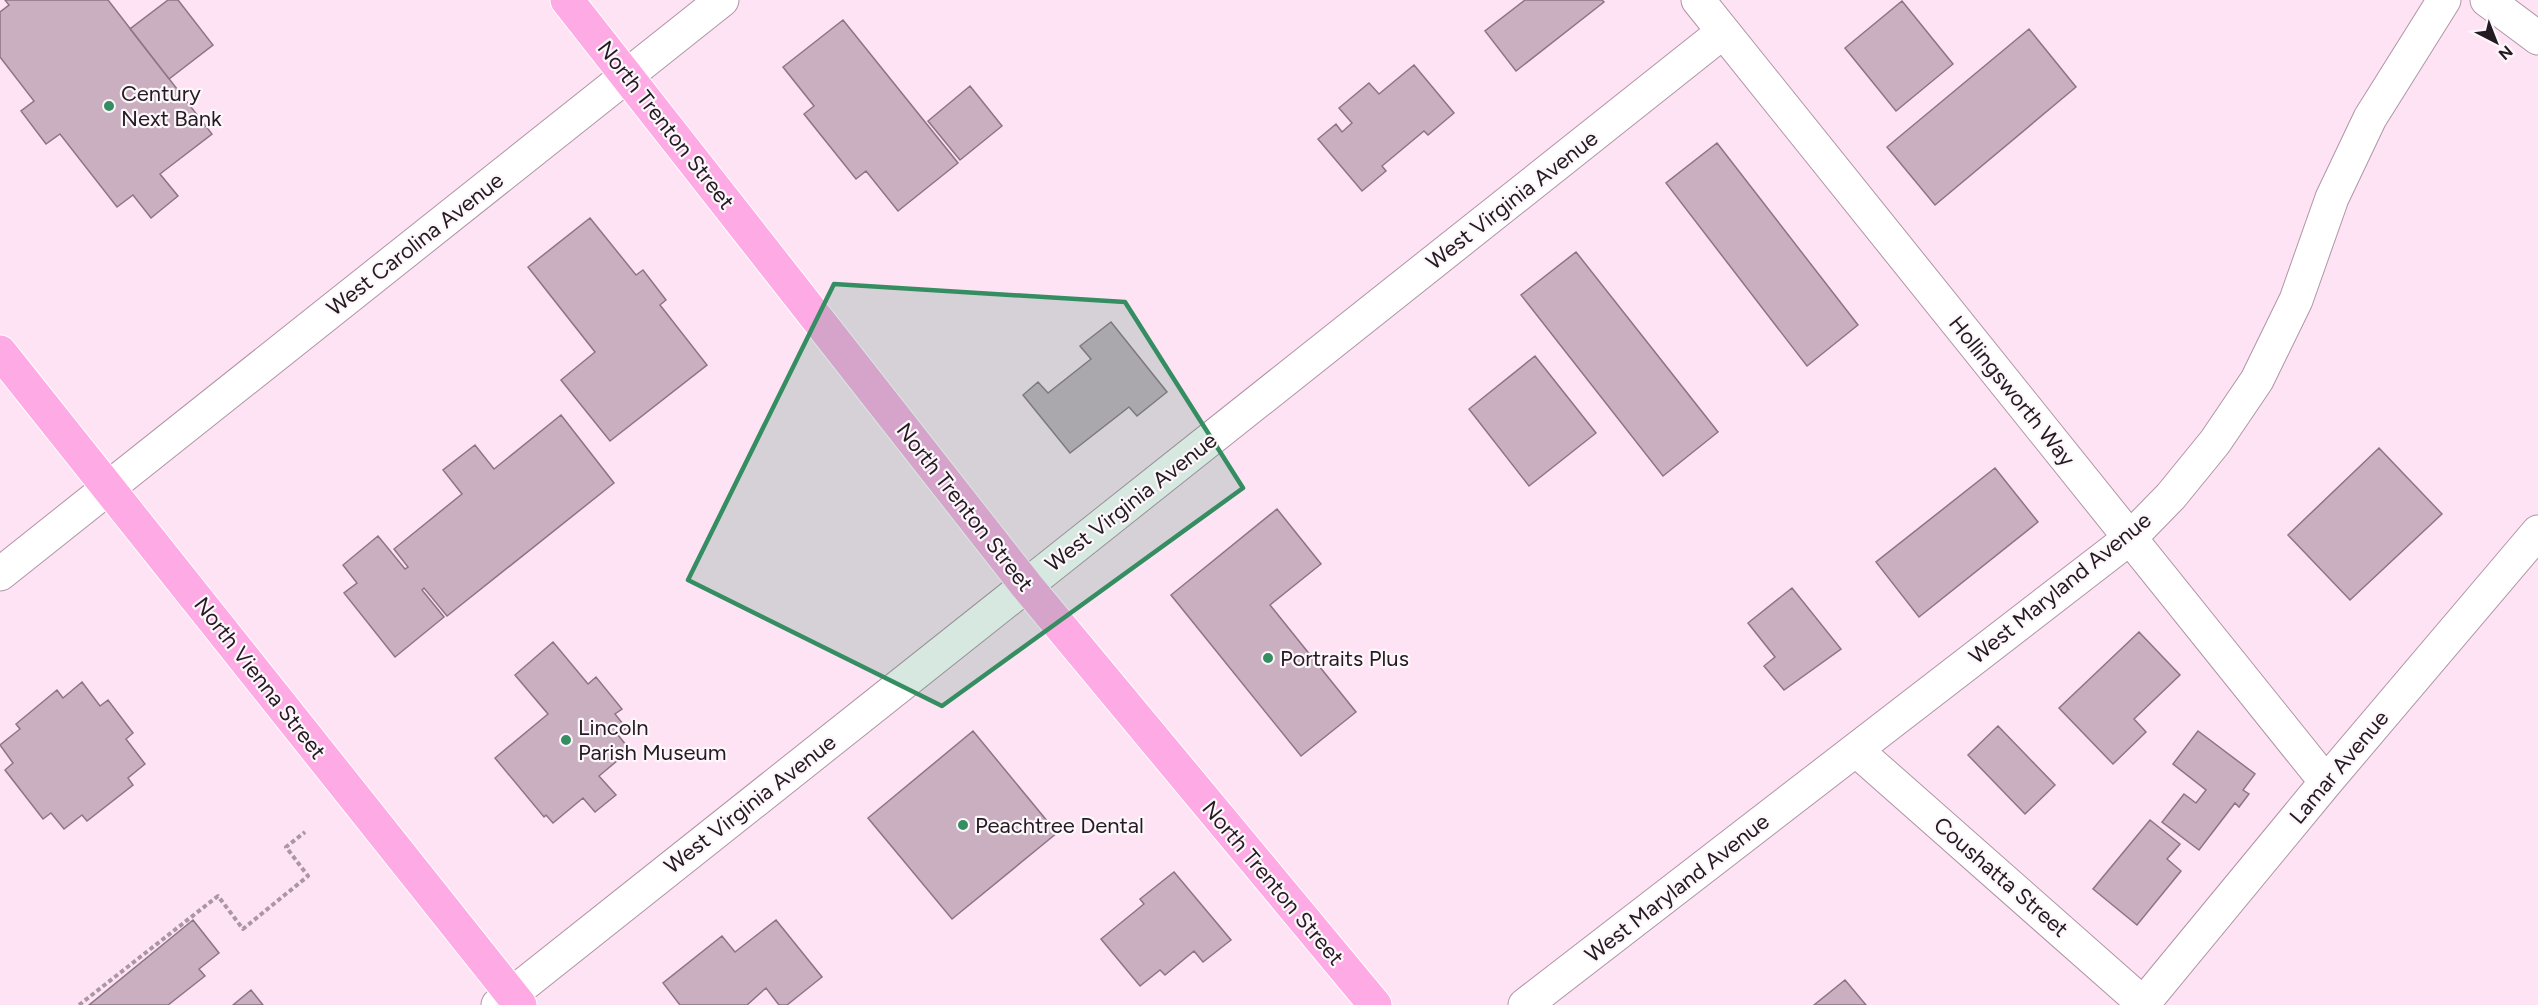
<svg xmlns="http://www.w3.org/2000/svg" width="2538" height="1005" viewBox="0 0 2538 1005" font-family="Figtree,sans-serif">
	<style>
		.building { fill: #c9afc0; stroke: #8d7585; stroke-width: 1.5 }
		.lines { fill: none; stroke-linecap: round; stroke-linejoin: round }
		.minor-casing { stroke: #af95a6; stroke-width: 35 }
		.highway-casing { stroke: #fff; stroke-width: 35 }
		.path { stroke: #ab97a4; stroke-width: 4; stroke-dasharray: 4.5 3; stroke-linecap: butt }
		.minor { stroke: #fff; stroke-width: 33 }
		.highway { stroke: #feaae4; stroke-width: 33 }
		.marked { fill: #358d62; fill-opacity: 0.2; stroke: #358d62; stroke-width: 4.5; stroke-linejoin: round }
		.poi-dot { fill: #358d62; stroke: #fdf7fb; stroke-width: 2 }
		.labels { text-anchor: middle; dominant-baseline: central; stroke-width: 4.5; stroke-linejoin: round; paint-order: stroke }
		.poi-label { font-size: 22px; fill: #241a21; stroke: #fdf7fb; text-anchor: start }
		.street-label { font-size: 22px; fill: #241a21; stroke: #fdf7fb }
	</style>
	<rect width="100%" height="100%" fill="#fee3f4"/>
	<path class="building" d="M5 0H108L212 134 160 174 178 196 151 218 133 195 117 207 60 134 46 144 21 111 34 101 0 57V12L9 5Z
		M168 0H178L213 45 169 79 130 29Z
		M1525 0H1602L1604 2 1516 71 1485 31Z
		M1902 1 1953 64 1896 111 1845 48Z
		M843 20 958 163 898 211 866 171 856 179 804 114 814 106 783 67Z
		M2029 29 2076 87 1935 205 1887 147Z
		M1414 65 1454 113 1428 135 1424 131 1382 166 1386 171 1362 191 1318 139 1336 124 1342 132 1352 123 1339 108 1369 83 1379 94Z
		M970 86 1002 126 960 160 928 121Z
		M1717 143 1858 325 1807 366 1666 183Z
		M590 218 636 275 643 270 666 300 660 305 707 365 610 441 561 380 595 352 528 267Z
		M1576 252 1718 432 1663 476 1521 295Z
		M1111 322 1167 392 1137 416 1129 407 1070 453 1023 395 1038 382 1048 393 1091 359 1080 346Z
		M1535 356 1596 433 1529 486 1469 409Z
		M561 415 614 483 447 616 424 588 422 590 444 617 395 657 344 593 357 583 343 565 378 536 405 569 408 567 394 549 462 494 443 470 475 445 494 469Z
		M2379 448 2442 514 2350 600 2288 535Z
		M1995 468 2038 522 1919 617 1876 562Z
		M1277 509 1321 564 1270 605 1356 712 1301 756 1171 595Z
		M1792 588 1841 649 1784 690 1764 666 1775 657 1748 623Z
		M2139 632 2180 675 2134 719 2146 732 2113 764 2059 708Z
		M553 642 588 684 596 677 622 709 615 714 626 728 618 735 630 750 599 776 616 795 595 812 583 798 553 823 546 815 544 817 495 758 548 714 515 675Z
		M82 682 100 706 108 700 133 733 126 739 145 764 128 778 133 785 87 821 82 815 64 829 51 813 43 819 5 770 13 763 0 745 20 729 16 724 57 690 63 698Z
		M1998 726 2055 785 2025 814 1968 755Z
		M973 731 1057 833 952 919 868 818Z
		M2198 731 2255 774 2243 790 2249 794 2239 807 2235 803 2199 850 2162 822 2184 794 2196 803 2206 790 2173 764Z
		M2150 820 2180 844 2167 859 2181 871 2137 925 2093 889Z
		M1174 872 1231 940 1203 962 1194 951 1165 975 1160 970 1140 986 1101 939 1144 904 1140 899Z
		M193 920 219 953 199 969 205 976 168 1005H89Z
		M776 920 822 977 787 1005H779L766 988 747 1005H680L663 983 722 936 735 952Z
		M1845 980 1866 1005H1814Z
		M251 990 263 1005H233Z"/>
	<g class="lines">
		<defs>
			<path id="minor" d="M1698 0 2326 782
				M2487 0 2538 38
				M0 574 722 0
				M1856 750 2145 1005
				M2143 1004 2326 782 2538 532
				M498 1005 1723 32
				M1525 1005 2130 538 2171 496 2215 442 2257 380 2296 300 2332 198 2370 118 2444 0"/>
			<path id="highway" d="M567 0 1026 585 1375 1005
				M0 352 520 1005"/>
		</defs>
		<use href="#minor" class="minor-casing"/>
		<use href="#highway" class="highway-casing"/>
		<path class="path" d="M79 1005 218 896 243 929 308 876 286 847 305 832"/>
		<use href="#minor" class="minor"/>
		<use href="#highway" class="highway"/>
	</g>
	<path class="marked" d="M834 284 1125 302 1243 488 942 706 688 580Z"/>
	<g class="poi-dot">
		<circle cx="109" cy="106" r="6"/>
		<circle cx="1268" cy="658" r="6"/>
		<circle cx="566" cy="740" r="6"/>
		<circle cx="963" cy="825" r="6"/>
	</g>
	<g class="labels">
		<g class="poi-label">
			<text x="121" y="93">Century<tspan x="121" dy="25">Next Bank</tspan></text>
			<text x="1280" y="658">Portraits Plus</text>
			<text x="578" y="727">Lincoln<tspan x="578" dy="25">Parish Museum</tspan></text>
			<text x="975" y="825">Peachtree Dental</text>
		</g>
		<g class="street-label">
			<text transform="translate(666 125) rotate(52)">North Trenton Street</text>
			<text transform="translate(1512 200) rotate(-38)">West Virginia Avenue</text>
			<text transform="translate(415 244) rotate(-38)">West Carolina Avenue</text>
			<text transform="translate(2012 391) rotate(51)">Hollingsworth Way</text>
			<text transform="translate(1131 502) rotate(-38)">West Virginia Avenue</text>
			<text transform="translate(965 507) rotate(52)">North Trenton Street</text>
			<text transform="translate(2060 588) rotate(-39)">West Maryland Avenue</text>
			<text transform="translate(260 678) rotate(52)">North Vienna Street</text>
			<text transform="translate(2339 767) rotate(-50)">Lamar Avenue</text>
			<text transform="translate(750 804) rotate(-38)">West Virginia Avenue</text>
			<text transform="translate(2001 877) rotate(41)">Coushatta Street</text>
			<text transform="translate(1273 883) rotate(50)">North Trenton Street</text>
			<text transform="translate(1677 888) rotate(-38)">West Maryland Avenue</text>
		</g>
	</g>
	<g transform="translate(2496 42) rotate(138)" stroke="#fdf7fb" stroke-width="4.5" paint-order="stroke">
	<path d="M0-4.5L10 22L0 15L-10 22Z" fill="#241a21"/>
	<text y="-9" font-size="16" font-weight="bold" text-anchor="middle" fill="#241a21">N</text>
	</g>
</svg>
